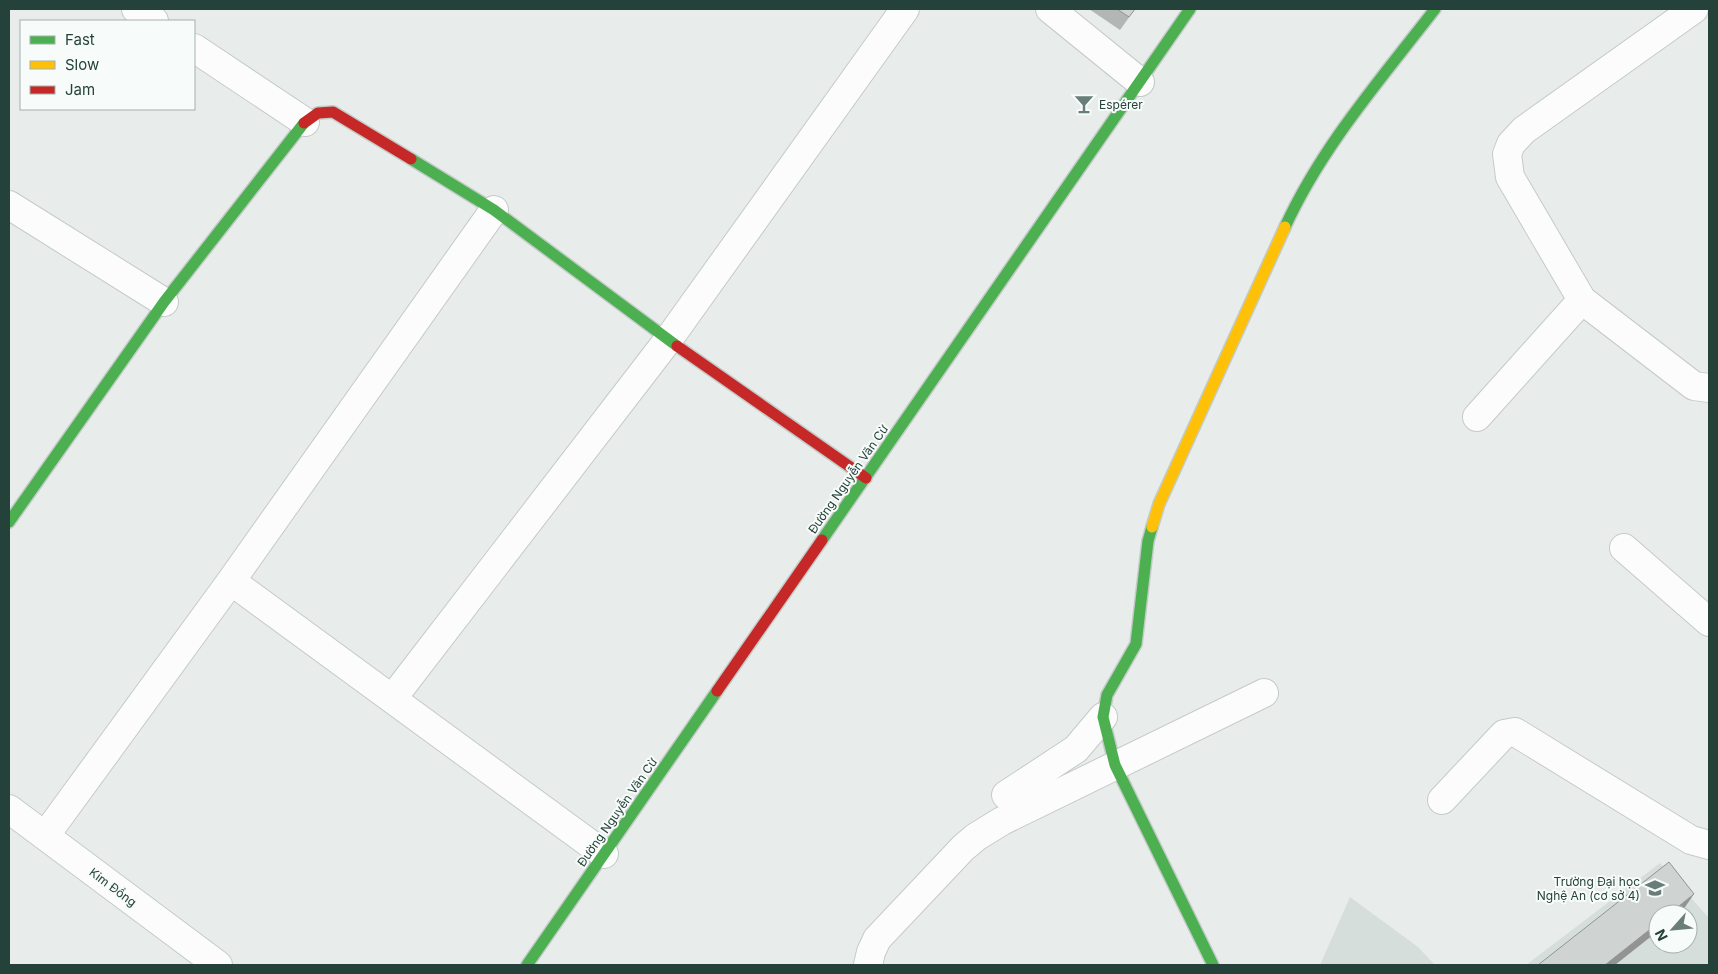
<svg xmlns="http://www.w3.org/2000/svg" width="1718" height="974" viewBox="0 0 1718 974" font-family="Inter,sans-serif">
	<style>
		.built { fill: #d6dedb; fill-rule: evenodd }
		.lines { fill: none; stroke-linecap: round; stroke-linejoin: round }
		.street-casing { stroke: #c5cac8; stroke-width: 30 }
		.fast-casing { stroke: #c3cbc8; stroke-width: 14 }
		.slow-casing { stroke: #c3cbc8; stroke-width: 14 }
		.jam-casing { stroke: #c3cbc8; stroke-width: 14 }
		.street { stroke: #fcfcfc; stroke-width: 28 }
		.fast { stroke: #4caf50; stroke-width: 11 }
		.slow { stroke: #ffc107; stroke-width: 11 }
		.jam { stroke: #c62828; stroke-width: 11 }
		.wall { fill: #b2b6b5 }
		.shaded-wall { fill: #919493 }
		.building { fill: #cfd4d2; stroke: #919493 }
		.labels { text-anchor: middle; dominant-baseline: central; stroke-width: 4; stroke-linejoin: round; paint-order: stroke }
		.poi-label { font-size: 12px; fill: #24423a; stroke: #f7fbf9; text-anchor: start }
		.street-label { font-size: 12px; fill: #24423a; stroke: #f7fbf9 }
	</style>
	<rect width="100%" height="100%" fill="#e8edeb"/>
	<path class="built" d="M1660 863 1709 918V965H1526ZM1658 914H1688V944H1658Z
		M1350 897 1418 947 1435 965H1320Z"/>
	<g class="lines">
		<defs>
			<path id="street" d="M136 9 154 21
				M1050 9 1140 82
				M1694 9 1524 130 1511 144 1507 154 1510 177 1582 300 1694 386 1709 388
				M194 48 305 122
				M9 205 164 302
				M1477 417 1582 300
				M1624 548 1709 622
				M231 581 604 854
				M392 699 668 340 905 9
				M1006 795 1076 749 1103 717
				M1442 800 1504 734 1515 732 1691 840 1709 845
				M9 809 218 965
				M45 836 231 581 494 210
				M868 965 871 952 877 939 963 848 976 837 1002 821 1264 693"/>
			<path id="fast" d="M411 159 494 210 677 346
				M1285 227C1322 146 1381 79 1435 9
				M9 522 164 302 304 123
				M1152 527 1148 541 1136 644 1107 695 1103 717 1115 765 1213 965
				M822 540 1190 9
				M527 965 717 691"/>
			<path id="slow" d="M1152 527 1159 504 1285 227"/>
			<path id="jam" d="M304 123 318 113 333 112 411 159
				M677 346 866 478
				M717 691 822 540"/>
		</defs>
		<use href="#street" class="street-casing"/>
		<use href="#fast" class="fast-casing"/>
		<use href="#slow" class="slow-casing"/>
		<use href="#jam" class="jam-casing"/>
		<use href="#street" class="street"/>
		<use href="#fast" class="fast"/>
		<use href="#slow" class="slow"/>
		<use href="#jam" class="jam"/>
	</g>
	<path class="wall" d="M1089 9H1135L1120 30Z"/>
	<path class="shaded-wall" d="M1694 894 1681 913 1680 914H1669Z
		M1658 923V931L1615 965H1605Z"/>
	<path class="building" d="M1117 9H1135L1129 17Z
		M1669 862 1694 894 1669 914H1658V923L1605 965H1538Z"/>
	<defs>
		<symbol id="bar-bare" viewBox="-9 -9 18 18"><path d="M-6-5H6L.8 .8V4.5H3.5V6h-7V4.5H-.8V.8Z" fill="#697e78" stroke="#f7fbf9" stroke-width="2.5" paint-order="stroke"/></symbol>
		<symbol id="university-bare" viewBox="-9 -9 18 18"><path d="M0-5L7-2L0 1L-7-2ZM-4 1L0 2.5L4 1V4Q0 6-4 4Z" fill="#697e78" stroke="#f7fbf9" stroke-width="2.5" paint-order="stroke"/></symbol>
	</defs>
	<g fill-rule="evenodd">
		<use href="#bar-bare" x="1070" y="90" width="28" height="28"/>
		<use href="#university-bare" x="1641" y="874" width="28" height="28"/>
	</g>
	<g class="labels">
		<g class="poi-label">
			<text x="1099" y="104">Espérer</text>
			<text x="1640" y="881" text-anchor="end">Trường Đại học<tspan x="1640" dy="14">Nghệ An (cơ sở 4)</tspan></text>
		</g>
		<g class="street-label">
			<text transform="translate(848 479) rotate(-55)">Đường Nguyễn Văn Cừ</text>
			<text transform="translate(617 812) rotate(-55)">Đường Nguyễn Văn Cừ</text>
			<text transform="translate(113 887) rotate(37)">Kim Đồng</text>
		</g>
	</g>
	<rect width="1718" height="974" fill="none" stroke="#24423a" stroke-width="20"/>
	<rect x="20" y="20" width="175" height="90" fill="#f7fbf9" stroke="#a3b1ad"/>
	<rect x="30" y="36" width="25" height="8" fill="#4caf50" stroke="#a3b1ad"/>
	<text x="65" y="45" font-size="15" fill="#24423a">Fast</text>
	<rect x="30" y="61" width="25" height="8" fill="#ffc107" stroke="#a3b1ad"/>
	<text x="65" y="70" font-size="15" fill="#24423a">Slow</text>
	<rect x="30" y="86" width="25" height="8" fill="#c62828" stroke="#a3b1ad"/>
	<text x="65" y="95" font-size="15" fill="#24423a">Jam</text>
	<g transform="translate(1673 929) rotate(243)"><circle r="24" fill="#f7fbf9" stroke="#a3b1ad"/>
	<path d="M0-4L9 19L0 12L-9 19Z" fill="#697e78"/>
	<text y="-8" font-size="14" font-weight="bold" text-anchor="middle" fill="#24423a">N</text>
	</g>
</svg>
